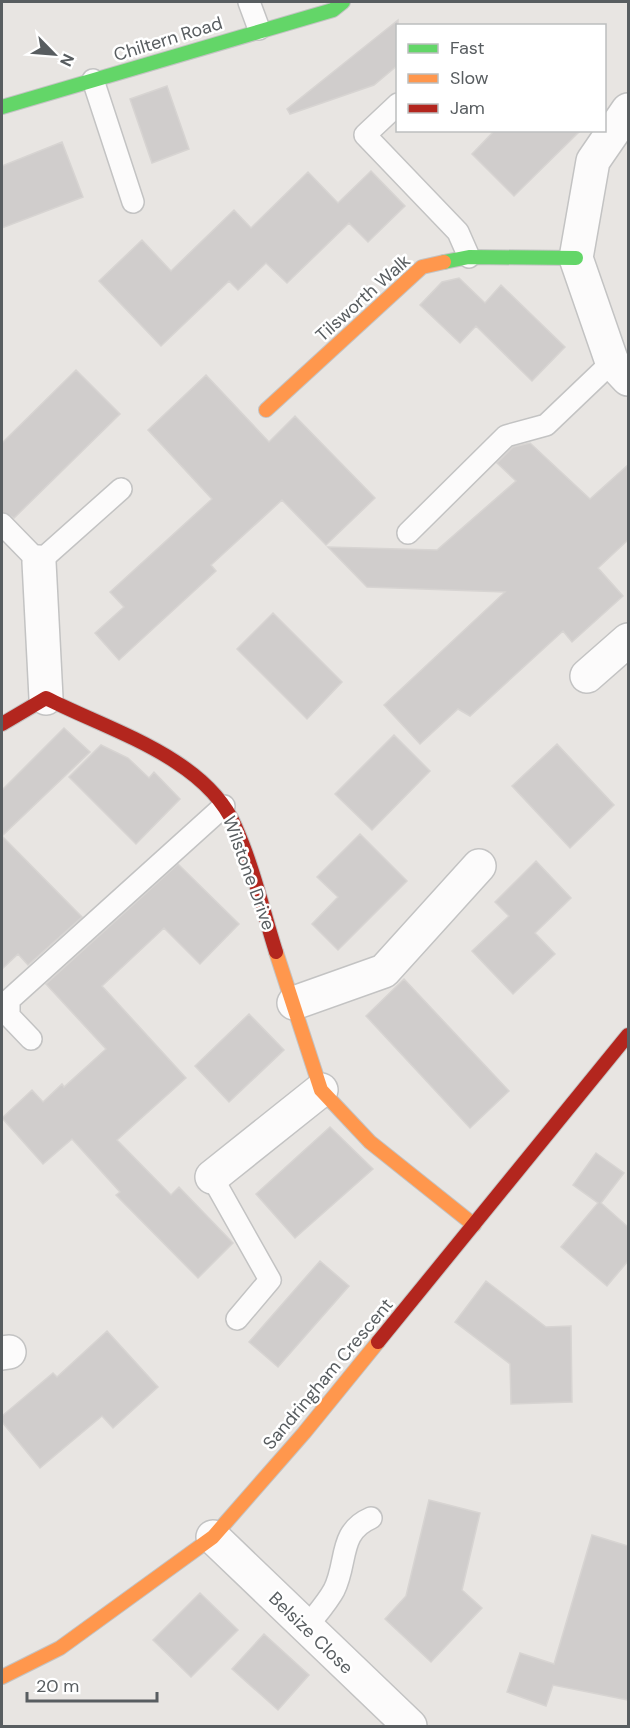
<svg xmlns="http://www.w3.org/2000/svg" width="630" height="1728" viewBox="0 0 630 1728" font-family="'DM Sans',sans-serif">
	<style>
		.building { fill: #d0cdcc; stroke: #d7d4d2; stroke-width: 1.5 }
		.lines { fill: none; stroke-linecap: round; stroke-linejoin: round }
		.lane-casing { stroke: #c3c3c3; stroke-width: 24 }
		.street-casing { stroke: #c3c3c3; stroke-width: 36 }
		.fast-casing { stroke: #c3c3c3; stroke-width: 16 }
		.slow-casing { stroke: #c3c3c3; stroke-width: 16 }
		.jam-casing { stroke: #c3c3c3; stroke-width: 16 }
		.lane { stroke: #fcfbfb; stroke-width: 21 }
		.street { stroke: #fcfbfb; stroke-width: 33 }
		.fast { stroke: #63d668; stroke-width: 14 }
		.slow { stroke: #ff974d; stroke-width: 14 }
		.jam { stroke: #b3261e; stroke-width: 14 }
		.labels { text-anchor: middle; dominant-baseline: central; stroke-width: 5; stroke-linejoin: round; paint-order: stroke }
		.street-label { font-size: 18px; fill: #585d60; stroke: #fff }
	</style>
	<rect width="100%" height="100%" fill="#e8e5e2"/>
	<path class="building" d="M398 20V65L374 85 290 114 287 109Z
		M167 86 189 149 152 163 130 99Z
		M495 130H581L514 196 472 154Z
		M62 142 83 197 2 228V166Z
		M371 171 405 206 368 242 349 223 287 283 266 263 238 290 229 281 161 346 99 281 142 240 171 271 234 210 251 228 308 172 338 203Z
		M459 278 485 303 501 285 565 347 532 381 476 326 460 343 420 305 442 282Z
		M76 370 120 414 14 518 2 512V443Z
		M206 375 269 442 295 416 375 498 326 545 282 500 211 565 216 571 119 660 95 633 124 607 110 592 212 499 148 430Z
		M530 443 590 499 628 465V540L598 568 623 596 572 642 563 631 470 716 458 709 420 744 384 705 505 592 367 587 328 547 437 550 516 481 497 463 513 447Z
		M273 613 342 682 307 719 237 649Z
		M64 728 90 752 2 836V790Z
		M394 735 430 771 372 830 335 794Z
		M557 744 614 805 570 848 512 786Z
		M101 745 128 758 149 778 154 772 180 799 136 844 69 777Z
		M360 834 407 881 338 950 312 924 338 897 317 877Z
		M2 836 82 917 28 965 18 954 2 969Z
		M536 861 571 898 535 933 555 954 513 994 472 951 509 916 495 902Z
		M178 864 239 924 200 964 164 928 102 986 186 1078 117 1140 171 1195 179 1187 233 1243 198 1278 116 1195 120 1192 72 1139 43 1164 2 1118 32 1090 43 1102 62 1084 64 1087 106 1049 46 984Z
		M404 979 509 1091 470 1128 366 1016Z
		M249 1014 284 1050 229 1102 195 1066Z
		M330 1127 373 1169 295 1238 256 1194Z
		M596 1153 624 1173 601 1203 628 1227V1261L607 1286 561 1247 598 1203 573 1185Z
		M320 1261 349 1286 278 1367 249 1342Z
		M486 1281 546 1327 571 1326 572 1402 511 1404 510 1364 455 1322Z
		M107 1331 158 1387 113 1428 102 1416 40 1468 2 1422V1416L53 1373 57 1377Z
		M429 1500 480 1513 462 1590 482 1608 431 1662 385 1619 406 1596Z
		M592 1535 628 1546V1700L553 1685 546 1706 507 1692 520 1653 554 1664Z
		M200 1593 238 1630 191 1677 153 1640Z
		M264 1634 309 1675 278 1710 232 1669Z"/>
	<g class="lines">
		<defs>
			<path id="lane" d="M249 2 259 29
				M93 80 133 202
				M398 104 365 135 458 232 469 257
				M2 524 39 562 121 489
				M408 533 506 436 546 425 612 362
				M31 1039 9 1016V1000L224 806
				M212 1177 270 1280 237 1319
				M306 1628C315 1616 327 1603 334 1590 348 1562 338 1532 371 1518"/>
			<path id="street" d="M628 110 593 161 576 258 612 362 628 379
				M39 562 46 698
				M587 676 628 640
				M294 1003 384 971 479 866
				M212 1177 321 1090
				M2 1353 9 1352
				M213 1537 410 1726"/>
			<path id="fast" d="M2 107 333 10 343 2
				M444 262 469 257 576 258"/>
			<path id="slow" d="M266 410 422 267 444 262
				M276 952 321 1090 370 1142 474 1225
				M2 1677 60 1648 213 1537 304 1433 378 1342"/>
			<path id="jam" d="M2 724 46 698C108 730 205 757 235 826 253 866 263 911 276 952
				M378 1342 628 1035"/>
		</defs>
		<use href="#lane" class="lane-casing"/>
		<use href="#street" class="street-casing"/>
		<use href="#fast" class="fast-casing"/>
		<use href="#slow" class="slow-casing"/>
		<use href="#jam" class="jam-casing"/>
		<use href="#lane" class="lane"/>
		<use href="#street" class="street"/>
		<use href="#fast" class="fast"/>
		<use href="#slow" class="slow"/>
		<use href="#jam" class="jam"/>
	</g>
	<g class="labels">
		<g class="street-label">
			<text transform="translate(168 39) rotate(-17)">Chiltern Road</text>
			<text transform="translate(363 298) rotate(-42)">Tilsworth Walk</text>
			<text transform="translate(249 873) rotate(70)">Wilstone Drive</text>
			<text transform="translate(328 1374) rotate(-50)">Sandringham Crescent</text>
			<text transform="translate(311 1633) rotate(44)">Belsize Close</text>
		</g>
	</g>
	<rect width="630" height="1728" fill="none" stroke="#585d60" stroke-width="6"/>
	<rect x="396" y="24" width="210" height="108" fill="#ffffff" stroke="#bcbebf" stroke-width="1.5"/>
	<rect x="408" y="44" width="30" height="9" fill="#63d668" stroke="#bcbebf" stroke-width="1.5"/>
	<text x="450" y="54" font-size="18" fill="#585d60">Fast</text>
	<rect x="408" y="74" width="30" height="9" fill="#ff974d" stroke="#bcbebf" stroke-width="1.5"/>
	<text x="450" y="84" font-size="18" fill="#585d60">Slow</text>
	<rect x="408" y="104" width="30" height="9" fill="#b3261e" stroke="#bcbebf" stroke-width="1.5"/>
	<text x="450" y="114" font-size="18" fill="#585d60">Jam</text>
	<g transform="translate(54 54) rotate(115)" stroke="#ffffff" stroke-width="4.5" paint-order="stroke">
	<path d="M0-4.5L10 22L0 15L-10 22Z" fill="#585d60"/>
	<text y="-9" font-size="16" font-weight="bold" text-anchor="middle" fill="#585d60">N</text>
	</g>
	<path d="M27 1692v9h130v-9" fill="none" stroke="#585d60" stroke-width="3"/>
	<text x="36" y="1692" font-size="18" fill="#585d60" stroke="#ffffff" stroke-width="4.5" paint-order="stroke">20 m</text>
</svg>
